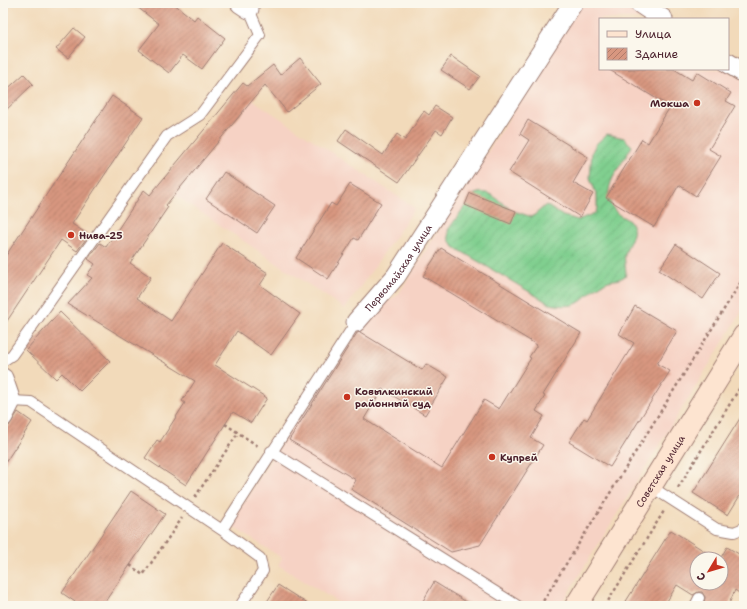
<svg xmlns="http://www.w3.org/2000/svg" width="747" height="609" viewBox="0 0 747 609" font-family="'Shantell Sans',sans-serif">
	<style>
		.built { fill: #f6d2c4 }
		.garden { fill: url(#garden-furrows); stroke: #65775d }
		.building { fill: url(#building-hatch) }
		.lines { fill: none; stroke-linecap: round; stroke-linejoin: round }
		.lane-casing { stroke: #9e7c72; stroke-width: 12 }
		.street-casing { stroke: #9e7c72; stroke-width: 21 }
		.secondary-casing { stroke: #9e7c72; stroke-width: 24 }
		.path { stroke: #9e7c72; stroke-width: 2.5; stroke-dasharray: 3 3; stroke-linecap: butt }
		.lane { stroke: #fff; stroke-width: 10 }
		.street { stroke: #fff; stroke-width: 19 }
		.secondary { stroke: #fde4d0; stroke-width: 22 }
		.poi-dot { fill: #c8321e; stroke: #fbf7ec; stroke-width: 1.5 }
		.labels { text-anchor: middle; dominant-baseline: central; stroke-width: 3; stroke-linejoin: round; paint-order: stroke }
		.poi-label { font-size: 10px; font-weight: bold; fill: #4a1f2b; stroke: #fbf7ec; text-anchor: start }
		.street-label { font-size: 10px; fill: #4a1f2b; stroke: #fbf7ec }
	</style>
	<defs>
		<pattern id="garden-furrows" width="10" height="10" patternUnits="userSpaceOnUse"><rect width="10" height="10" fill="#80cf8f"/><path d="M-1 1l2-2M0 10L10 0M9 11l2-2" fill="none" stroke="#70b17c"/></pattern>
		<pattern id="building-hatch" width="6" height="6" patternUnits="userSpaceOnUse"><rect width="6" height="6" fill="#d89780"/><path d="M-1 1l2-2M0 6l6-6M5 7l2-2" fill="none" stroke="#b17b69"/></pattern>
	</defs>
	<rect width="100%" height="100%" fill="#fbf7ec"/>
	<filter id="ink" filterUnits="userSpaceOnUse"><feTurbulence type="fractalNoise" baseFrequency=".025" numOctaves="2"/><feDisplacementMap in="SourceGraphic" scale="8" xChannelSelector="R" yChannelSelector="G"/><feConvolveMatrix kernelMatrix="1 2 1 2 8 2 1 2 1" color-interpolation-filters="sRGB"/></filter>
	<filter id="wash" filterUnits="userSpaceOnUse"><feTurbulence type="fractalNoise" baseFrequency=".012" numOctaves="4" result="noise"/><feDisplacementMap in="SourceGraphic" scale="16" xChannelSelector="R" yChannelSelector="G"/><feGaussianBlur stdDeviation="0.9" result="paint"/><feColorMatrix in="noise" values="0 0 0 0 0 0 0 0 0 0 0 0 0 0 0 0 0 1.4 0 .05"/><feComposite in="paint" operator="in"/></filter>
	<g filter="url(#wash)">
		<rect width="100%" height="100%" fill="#f2daba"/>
		<path class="built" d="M581 3H631L654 19H600V69H727L744 80V308L560 606H344L278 565 282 558 230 525 356 322 398 295Z
			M253 100 415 208 345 309 175 195Z"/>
		<path class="garden" d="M607 134 624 138 632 146C622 166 596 190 616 212 622 219 630 217 633 228 635 235 628 244 626 251 623 259 626 266 626 275 620 281 613 279 606 282 580 295 586 311 550 304L454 247 449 240 448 230 473 195C490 186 500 204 514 211 520 213 526 215 532 217L546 205 563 216 578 220 595 213 597 209V196L590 178 592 152 596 144Z"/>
		<g id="blocks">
			<path class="building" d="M132 3H173L194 20 197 16 225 38 202 69 183 55 169 73 139 50 159 24Z
				M74 28 85 37 68 58 56 49Z
				M451 56 480 76 470 89 441 70Z
				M300 58 321 84 287 112 265 85 166 205 168 207 130 263 151 277 137 298 171 321 222 243 268 273 260 285 300 314 271 355 237 331 215 365 267 398 251 423 233 412 186 485 145 458 157 440 160 442 185 403 182 401 195 381 68 304 92 278 87 275 95 264 88 259 100 243 106 247 144 190 150 195 243 83 247 86 273 65 280 75Z
				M608 69H674L692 80 697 72 731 93 726 101 735 106 709 149 721 156 696 196 679 185 654 227 606 198 642 139 648 143 670 107Z
				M24 74 33 84 3 113V93Z
				M112 96 143 117 72 224 89 235 77 251 61 240 3 327V260Z
				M435 106 452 117 442 134 436 130 399 182 338 141 346 129 383 155 397 134 405 140 424 111 429 115Z
				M528 120 588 157 573 183 593 194 580 217 509 172 529 140 520 134Z
				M224 172 275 206 257 233 206 199Z
				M350 184 381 203 358 240 354 238 328 279 296 258 331 203 336 206Z
				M470 193 516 211 511 224 465 205Z
				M676 244 720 273 703 299 659 270Z
				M441 248 581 333 543 395 545 396 536 411 544 416 531 438 543 445 480 545 451 552 351 489 356 480 289 440 357 333 360 332 422 370 426 364 448 377 425 415 382 389 364 419 442 468 484 400 499 409 531 358 529 357 537 345 423 276Z
				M635 306 677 331 657 364 670 371 610 467 569 442 584 418 587 420 634 343 619 334Z
				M60 312 110 361 80 391 62 373 56 379 26 350Z
				M18 412 32 422 3 466V428L9 426Z
				M744 412V489L728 515 693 493Z
				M131 491 165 514 102 606H81L62 593Z
				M671 530 717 559H697V583H721L720 559 727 547 744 557V584L739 593 735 590 728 606H711L704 602 705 597 702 592H698L693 595 677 585 664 606H623Z
				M434 582 473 606H420Z
				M278 585 311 606H264Z"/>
		</g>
	</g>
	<g filter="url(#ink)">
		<use href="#blocks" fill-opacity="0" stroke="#9e7c72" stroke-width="1"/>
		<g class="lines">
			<defs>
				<path id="lane" d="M3 361 12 355 167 136 200 115 260 35 249 9
					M8 399 11 401 31 402 222 530 260 558 263 571 240 606
					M271 451 518 606
					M650 486 717 529 734 532 744 528
					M222 530 356 322
					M695 606 699 598"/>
				<g id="street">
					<path d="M240 3 249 9"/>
					<path d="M639 3 663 19"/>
					<path d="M728 63 744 73"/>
					<path id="s1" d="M356 322 396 276 573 3"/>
					<path d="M3 378 11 401 3 417"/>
				</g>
				<g id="secondary">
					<path id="s2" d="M576 606 744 336"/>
				</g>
			</defs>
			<use href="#lane" class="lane-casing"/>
			<use href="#street" class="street-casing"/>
			<use href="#secondary" class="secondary-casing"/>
			<path class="path" d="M225 424 258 446
				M678 488 744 381
				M195 497 238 433
				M130 565 143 575 182 518
				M540 606 744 277
				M605 606 664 511"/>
			<use href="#lane" class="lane"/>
			<use href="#street" class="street"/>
			<use href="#secondary" class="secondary"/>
		</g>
	</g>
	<g class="poi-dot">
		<circle cx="697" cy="103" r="4"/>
		<circle cx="71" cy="235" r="4"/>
		<circle cx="347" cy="397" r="4"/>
		<circle cx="492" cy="457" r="4"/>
	</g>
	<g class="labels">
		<g class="poi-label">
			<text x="689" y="103" text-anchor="end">Мокша</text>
			<text x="79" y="235">Нива-25</text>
			<text x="355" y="391">Ковылкинский<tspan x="355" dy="12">районный суд</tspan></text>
			<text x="500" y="457">Купрей</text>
		</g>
		<g class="street-label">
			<text stroke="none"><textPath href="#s1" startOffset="69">Первомайская улица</textPath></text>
			<text stroke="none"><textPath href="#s2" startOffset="159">Советская улица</textPath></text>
		</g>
	</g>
	<rect width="747" height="609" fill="none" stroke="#fbf7ec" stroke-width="16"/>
	<rect x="599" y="18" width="130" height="52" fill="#fbf7ec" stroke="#b4a19f"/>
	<rect x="607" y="31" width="20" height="6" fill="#fde4d0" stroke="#b4a19f"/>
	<text x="635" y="38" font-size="12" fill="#4a1f2b">Улица</text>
	<rect x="607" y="48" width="20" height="12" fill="url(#building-hatch)" stroke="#b4a19f"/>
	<text x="635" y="58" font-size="12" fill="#4a1f2b">Здание</text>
	<g transform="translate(709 571) rotate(232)"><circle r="19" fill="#fbf7ec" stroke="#b4a19f"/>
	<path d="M0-3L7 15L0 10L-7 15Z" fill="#c8321e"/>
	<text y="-6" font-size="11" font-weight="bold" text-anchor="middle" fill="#4a1f2b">С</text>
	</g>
</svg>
